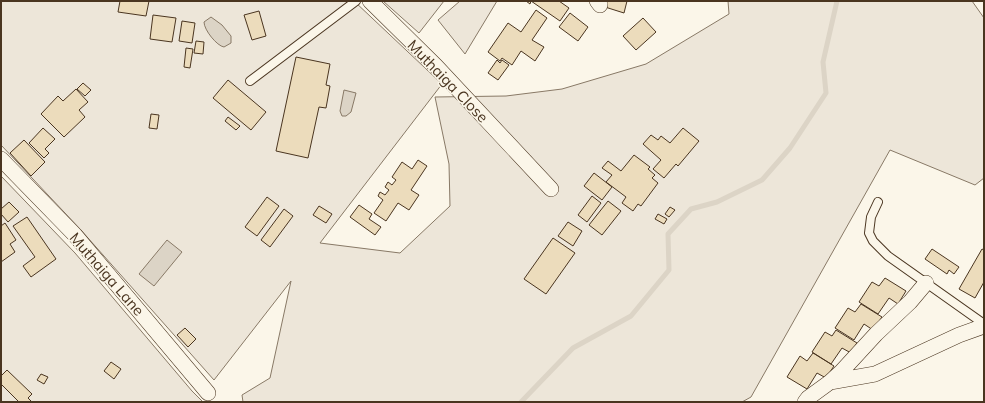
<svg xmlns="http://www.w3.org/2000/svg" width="985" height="403" viewBox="0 0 985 403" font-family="Mulish,sans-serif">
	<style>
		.green { fill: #ede6d9; stroke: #887966 }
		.water { fill: #dcd4c6; stroke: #887966 }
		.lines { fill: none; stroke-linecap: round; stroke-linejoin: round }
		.stream { stroke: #dcd4c6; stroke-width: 5 }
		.building { fill: #ecdcbc; stroke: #4a3520 }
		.lane-casing { stroke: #4a3520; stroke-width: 10 }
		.street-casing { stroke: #4a3520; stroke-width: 16 }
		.lane { stroke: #fbf6e9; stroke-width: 8 }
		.street { stroke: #fbf6e9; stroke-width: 15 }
		.labels { text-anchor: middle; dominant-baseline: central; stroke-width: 3; stroke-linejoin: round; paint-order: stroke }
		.street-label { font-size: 15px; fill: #4a3520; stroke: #fbf6e9 }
	</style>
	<rect width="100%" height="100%" fill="#fbf6e9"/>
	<path class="green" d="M1 1H354L442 84 320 243 400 253 450 206 449 164 435 97 506 96 562 89 646 64 729 14 728 1H972L984 18V178L975 185 890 150 751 397 742 402H243L242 395 270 378 291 281 214 380 80 229 1 145Z
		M383 1H444L419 33Z
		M460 1H497L465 54 438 20Z
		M1 176 75 253 192 391 203 402H1Z"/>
	<path class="water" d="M211 17 222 25 231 36V43L224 47C217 46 204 30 204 22Z
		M344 90 356 93 351 112 346 116H342L340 111Z
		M167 240 182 252 154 286 139 274Z"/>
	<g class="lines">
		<path class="stream" d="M521 402 573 348 631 316 669 270 668 234 691 209 717 202 762 180 790 148 826 93 823 62 837 1"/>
	</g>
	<path class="building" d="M120 1H149L146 16 118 12Z
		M526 1H559L569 8 560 21 531 1 530 4Z
		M607 1H627L624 13 605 7Z
		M536 10 547 18 532 40 544 47 535 61 521 51 512 65 502 58 500 61 488 52 508 23 521 32Z
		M259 11 266 36 252 40 244 15Z
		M570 13 588 27 578 41 559 27Z
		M153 15 176 18 172 42 150 39Z
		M643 18 656 32 636 50 623 36Z
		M182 21 195 23 192 43 179 41Z
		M196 41 204 42 203 54 194 53Z
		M186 48 193 49 190 68 184 67Z
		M296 57 330 64 326 85 330 86 326 108 319 107 308 158 276 151Z
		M497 60 500 63 502 60 509 65 498 80 488 73Z
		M228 80 266 112 251 130 213 98Z
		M83 83 91 90 85 96 77 89Z
		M76 89 88 102 79 110 85 117 64 137 41 114 58 96 63 101Z
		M151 114 159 115 157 129 149 128Z
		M228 117 240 126 236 130 225 121Z
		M43 128 55 139 45 149 49 153 44 158 29 143Z
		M683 128 699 141 678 166 676 164 664 178 653 169 661 160 643 144 651 135 658 140 661 136 670 143Z
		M24 140 45 162 31 176 10 153Z
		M634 155 650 167 648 169 655 175 652 178 658 183 641 206 638 204 633 211 622 203 626 197 606 182 612 175 602 168 608 161 621 171Z
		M418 160 427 166 411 190 419 195 409 210 398 203 386 221 374 213 383 200 378 196 380 192 385 195 389 190 385 187 388 182 392 185 396 180 392 177 402 162 412 169Z
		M594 173 612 187 602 200 584 186Z
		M592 196 601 203 587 222 578 215Z
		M267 197 279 206 257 236 245 227Z
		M608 201 621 211 602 235 589 225Z
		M9 202 19 212 8 222 1 214V209Z
		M359 205 372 214 369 219 381 227 375 235 350 217Z
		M319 206 332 214 326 223 313 215Z
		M670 207 675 210 669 217 665 214Z
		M284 209 293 216 270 247 261 240Z
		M658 214 667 219 664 224 655 219Z
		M27 217 56 259 31 277 23 266 35 257 13 226Z
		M568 222 582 231 573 246 558 236Z
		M5 223 16 240 10 244 15 252 1 262V226Z
		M553 238 575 253 546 294 524 279Z
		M932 249 959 267 954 274 949 270 947 274 925 259Z
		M982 249 984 250V282L975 298 959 289Z
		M885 278 906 291 898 304 889 298 878 314 859 302 872 282 879 286Z
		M861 304 882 317 873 330 864 324 854 340 835 328 848 308 855 312Z
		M185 328 196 339 188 347 177 335Z
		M836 330 857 343 851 353 842 348 831 364 812 352 825 332 832 336Z
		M813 353 834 366 826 378 817 373 807 389 787 377 800 356 807 361Z
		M111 362 121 369 114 379 104 371Z
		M7 370 32 394 28 398 32 402H19L1 384V376Z
		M41 374 48 377 44 384 37 380Z"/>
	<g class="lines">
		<defs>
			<path id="lane" d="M250 81 356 1
				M878 202 871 217 869 233 873 241 888 256 984 324"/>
			<path id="street" d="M370 1 436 66 551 189
				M597 1 600 5
				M1 159 75 235 208 393
				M830 382 841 372 876 334 910 302 926 283
				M805 402 808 398 830 382 875 374 959 335 984 326"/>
		</defs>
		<use href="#lane" class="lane-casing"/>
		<use href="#street" class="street-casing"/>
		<use href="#lane" class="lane"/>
		<use href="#street" class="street"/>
	</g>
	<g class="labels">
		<g class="street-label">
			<text transform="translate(448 81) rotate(46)">Muthaiga Close</text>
			<text transform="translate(107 274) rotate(49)">Muthaiga Lane</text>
		</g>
	</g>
	<rect width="985" height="403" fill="none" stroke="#4a3520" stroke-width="4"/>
</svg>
